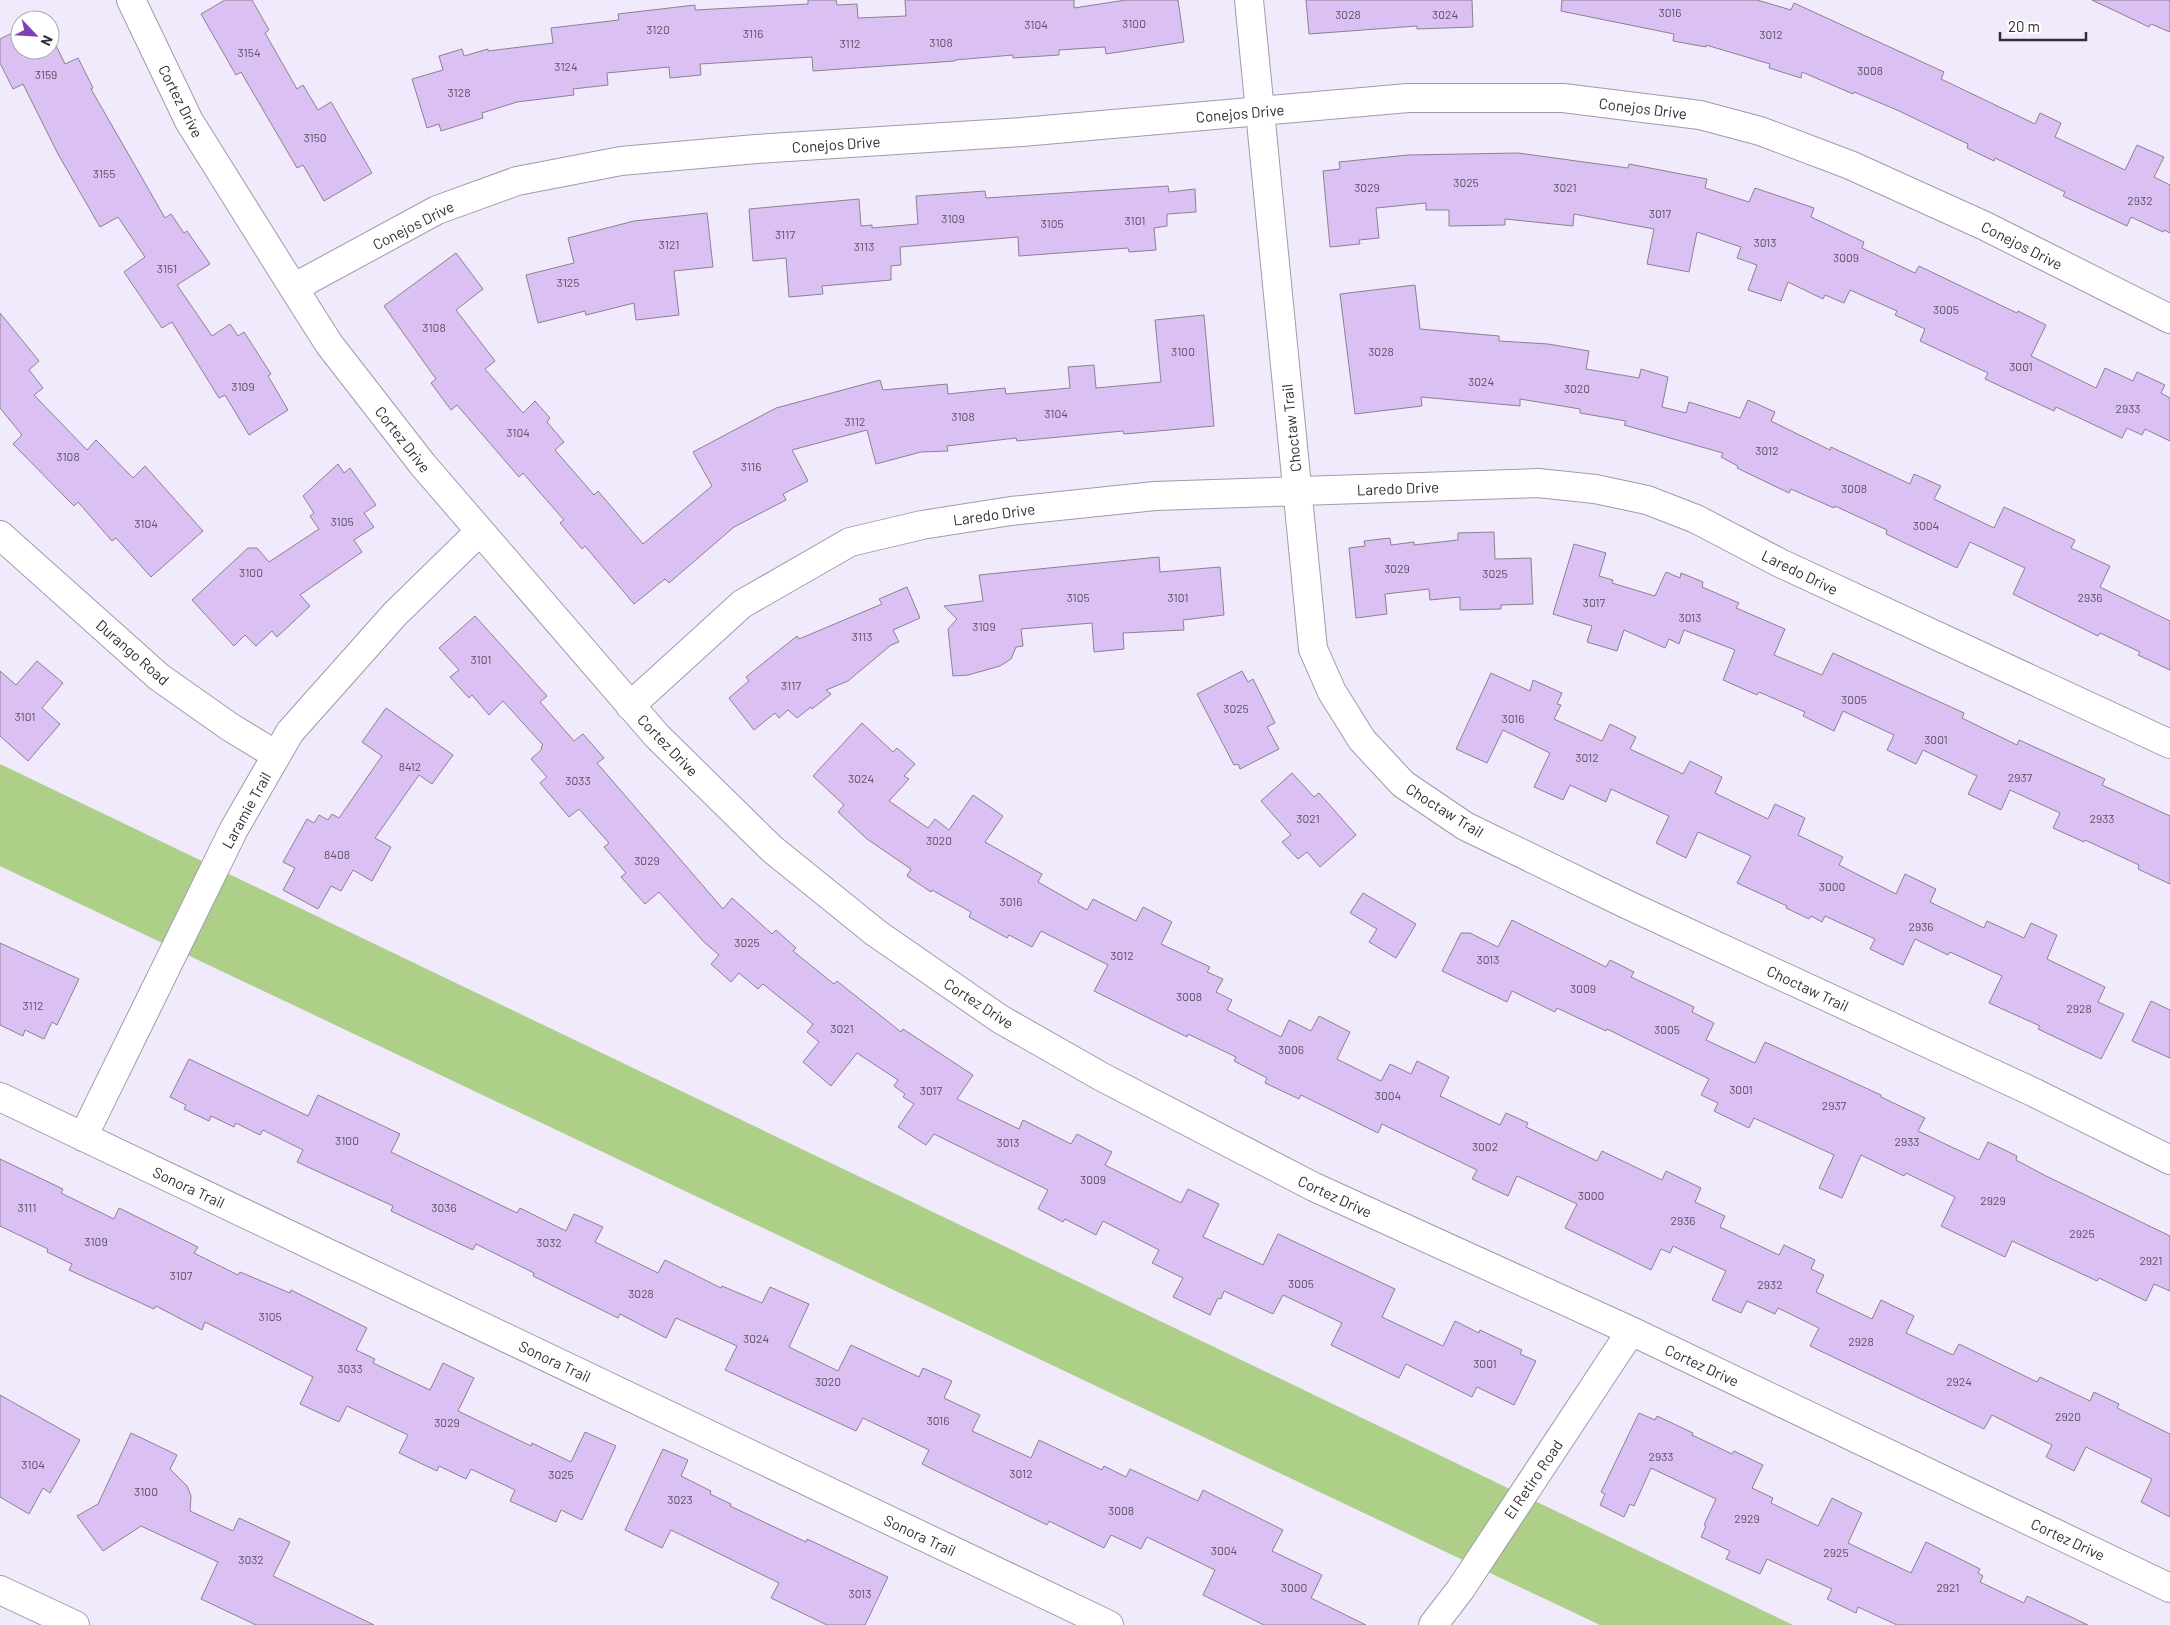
<svg xmlns="http://www.w3.org/2000/svg" width="2170" height="1625" viewBox="0 0 2170 1625" font-family="Barlow,sans-serif">
	<style>
		.green { fill: #adcf87 }
		.building { fill: #dbc0f3; stroke: #8a8291 }
		.lines { fill: none; stroke-linecap: round; stroke-linejoin: round }
		.minor-casing { stroke: #a09aab; stroke-width: 30 }
		.minor { stroke: #fff; stroke-width: 28 }
		.labels { text-anchor: middle; dominant-baseline: central; stroke-width: 4.5; stroke-linejoin: round; paint-order: stroke }
		.number-label { font-size: 12px; fill: #5c5264 }
		.street-label { font-size: 15px; fill: #312e35; stroke: #fff }
	</style>
	<rect width="100%" height="100%" fill="#f0eafc"/>
	<path class="green" d="M0 764 1793 1625H1600L0 866Z"/>
	<path class="building" d="M225 0H252L269 30 265 33 297 89 303 85 318 110 331 102 372 173 324 201 303 165 297 168 241 72 236 75 201 14Z
		M808 0H836L837 5 857 4 858 18 906 16 905 0H1074V8L1126 0H1178L1184 42 1106 54 1105 47 1059 50V55L1013 58V55L955 60V61L813 71 812 57 700 64 701 75 670 78 669 67 607 73 608 85 573 89 574 95 517 102 482 113 483 118 441 131 439 124 427 128 412 79 443 70 439 56 462 49 464 56 488 49V51L553 43 551 28 619 20 618 14 695 5V10L808 4Z
		M1306 0H1472L1473 27 1417 29V26L1309 34Z
		M1562 0H1757L1791 10 1794 3 1944 72 1941 79 2035 124 2040 113 2061 123 2055 137 2125 170 2137 145 2164 157 2154 177 2170 185V233L2164 230 2163 232 2131 217 2127 226 2063 196 2065 192 1995 158 1994 161 1967 148 1968 144 1897 110 1854 92 1853 94 1802 72 1801 78 1769 68 1770 64 1706 45V47L1673 41 1674 34 1561 11Z
		M2092 0H2170V32L2151 24 2149 27Z
		M20 29V50H50V33L65 64 78 58 93 88 91 89 165 218 171 214 184 233 187 231 210 264 177 285 212 336 230 324 238 336 244 332 271 374 268 376 288 410 249 435 225 395 219 398 172 322 162 328 124 272 145 257 118 217 100 227 58 154 23 84 13 89 0 63V39Z
		M1518 153 1628 168 1629 164 1707 179 1705 188 1749 202 1755 188 1814 208 1811 217 1864 242 1862 248 1915 273 1919 266 2017 313 2018 311 2046 325 2031 356 2096 388 2105 368 2133 381 2137 372 2165 385 2161 393 2170 398V441L2145 429 2142 435 2127 428 2122 438 2056 407 2054 411 1985 379 1988 373 1920 341 1925 329 1895 315 1897 311 1850 290 1844 303 1825 295 1823 299 1788 282 1781 301 1748 290 1757 265 1737 258 1741 247 1697 232 1689 272 1647 264 1654 229 1574 214 1573 226 1505 219V225L1449 226V210H1426V203L1376 208 1379 238 1359 240 1360 244 1330 247 1323 171 1340 169 1339 162 1408 155Z
		M1168 186 1169 192 1195 189 1196 212 1167 214V226L1154 228 1156 250 1129 252 1128 248 1019 256 1018 237 900 247 901 265 891 266V280L822 286 823 294 789 297 786 258 753 261 749 209 859 199 861 226 872 225V228L918 224 916 196 985 191 986 198Z
		M707 213 713 267 674 271 679 315 636 320 634 303 586 315 585 311 538 323 526 275 574 263 568 238 634 221Z
		M456 253 483 289 456 310 495 361 485 369 523 413 535 401 550 418 547 422 564 442 555 450 594 495 598 491 643 544 712 486 693 452 776 408 880 380 883 390 947 384 948 394 1005 388 1006 394 1070 388 1068 367 1094 365 1096 388 1161 382 1155 320 1204 315 1214 426 1124 434 1123 431 1017 441 1016 438 947 446 948 451 921 452 876 464 867 430 792 450 808 481 783 494 786 500 734 527 669 583 665 579 634 604 585 546 582 549 560 523 564 520 523 473 519 477 457 405 451 410 431 383 436 379 384 306Z
		M1415 285 1420 329 1499 336V341L1548 344 1589 351 1586 369 1639 378 1641 369 1668 377 1662 407 1686 413 1689 402 1740 418 1748 400 1775 412 1771 421 1830 450 1831 447 1910 484 1914 474 1941 486 1934 499 1994 528 2004 507 2075 540 2071 548 2110 566 2100 587 2170 621V670L2138 655 2140 652 2100 633 2098 636 2013 594 2025 568 1970 542 1957 568 1886 534 1887 530 1835 506 1834 508 1791 489 1789 493 1737 468 1738 466 1721 457 1723 453 1624 425 1626 421 1580 413V409L1520 399V406L1421 397 1422 406 1355 414 1340 294Z
		M0 313 39 361 29 370 43 388 34 395 87 450 96 440 133 478 145 466 203 531 151 577 116 538 112 541 78 502 74 506 13 444 22 435 0 408Z
		M338 464 344 473 350 468 376 505 364 513 374 527 354 540 362 552 300 595 310 606 277 637 272 631 256 646 245 635 234 646 192 600 248 548H257L269 562 319 529 310 516 314 513 303 496Z
		M1494 532 1495 559 1531 558 1533 604 1501 605V609L1460 610V597L1430 600 1429 589 1385 594 1387 614 1356 618 1349 548 1365 546 1364 541 1390 538 1391 545 1414 542V545L1458 540V533Z
		M1574 544 1606 553 1599 576 1613 580 1612 583 1655 596 1666 572 1680 578 1681 573 1703 582 1702 587 1739 603 1736 608 1785 629 1774 655 1822 675 1833 653 1964 713 1962 718 2017 745 2019 740 2105 779 2102 785 2170 816V884L2138 869 2139 865 2085 840 2084 842 2053 828 2060 813 2010 790 2001 810 1968 794 1977 776 1923 750 1916 764 1887 750 1894 735 1843 711 1834 731 1803 716 1805 712 1759 692 1757 695 1723 680 1735 650 1684 630 1679 644 1669 639 1665 648 1624 630 1617 651 1587 642 1592 626 1553 614Z
		M1159 557 1160 572 1220 567 1224 615 1183 620 1184 630 1123 633 1124 649 1094 652 1092 623 1021 629 1023 646 1016 647 1011 659 1000 666 968 675 953 676 948 629 957 619 944 606 983 601 979 575Z
		M907 587 920 618 893 630 899 642 891 645 848 681 826 690 831 694 812 709 811 707 797 718 788 710 779 718 775 713 754 730 729 698 749 681 746 677 797 636 799 639 882 604 879 599Z
		M475 616 547 696 540 702 574 741 583 734 604 758 597 763 723 909 732 898 772 934 776 930 796 948 793 951 834 984 837 981 901 1032 903 1029 973 1075 957 1099 1019 1129 1023 1120 1071 1144 1077 1134 1112 1152 1105 1165 1181 1203 1188 1189 1219 1204 1203 1237 1263 1265 1278 1234 1395 1289 1382 1317 1443 1346 1455 1321 1479 1333 1480 1330 1522 1350 1520 1354 1536 1361 1514 1405 1477 1387 1472 1397 1406 1364 1399 1378 1331 1345 1342 1323 1283 1295 1273 1314 1224 1291 1221 1299 1218 1298 1210 1315 1173 1297 1183 1278 1152 1263 1159 1250 1103 1221 1096 1235 1065 1219 1063 1222 1038 1209 1048 1190 934 1134 926 1145 898 1127 914 1104 903 1097 905 1094 894 1086 898 1080 857 1053 831 1086 803 1062 819 1042 807 1032 813 1024 763 984 758 989 739 973 731 982 711 964 719 955 703 941 659 892 645 904 621 877 626 873 604 847 609 843 579 809 569 817 540 783 547 777 531 759 542 749 541 747 543 745 503 701 489 715 472 695 469 698 450 677 459 670 439 648Z
		M37 661 63 683 42 708 60 724 28 761 0 736V671L16 685Z
		M1242 671 1248 682 1253 679 1275 723 1267 727 1279 749 1240 769 1238 764 1234 765 1197 694Z
		M1491 673 1530 691 1533 680 1562 693 1557 704 1561 705 1554 719 1602 741 1610 724 1636 737 1630 749 1683 774 1690 761 1722 777 1715 793 1768 819 1775 804 1805 818 1798 835 1843 857 1839 865 1896 894 1905 874 1936 889 1930 902 1984 928 1987 921 2024 938 2031 923 2057 935 2047 959 2105 987 2098 1002 2124 1014 2101 1059 2038 1029 2040 1026 1989 1003 2002 976 1950 952 1948 955 1915 939 1903 965 1870 949 1875 939 1825 916 1822 922 1811 916 1809 919 1786 908 1787 906 1737 883 1751 856 1698 832 1686 858 1656 843 1669 816 1611 789 1606 802 1570 785 1563 800 1534 787 1550 753 1503 730 1487 763 1456 749Z
		M386 708 453 755 432 784 419 775 375 838 391 847 372 881 353 870 341 891 331 886 318 909 283 890 295 868 283 862 307 819 314 823 319 815 328 820 332 814 339 818 382 756 362 742Z
		M862 723 893 752 897 748 915 764 904 776 909 779 889 801 928 828 935 819 949 830 973 795 1003 816 985 842 1042 874 1038 882 1087 910 1093 899 1136 921 1143 907 1172 922 1161 944 1210 967 1207 972 1223 979 1216 992 1232 1000 1227 1010 1281 1037 1289 1020 1311 1031 1319 1016 1350 1032 1337 1059 1381 1081 1390 1064 1411 1074 1417 1061 1449 1077 1440 1096 1500 1125 1506 1113 1528 1123 1526 1127 1597 1161 1602 1151 1662 1180 1666 1171 1701 1188 1695 1202 1725 1216 1720 1227 1779 1255 1784 1245 1815 1260 1811 1269 1824 1275 1816 1292 1872 1319 1881 1300 1914 1316 1906 1333 1953 1355 1959 1344 2037 1382 2040 1377 2090 1401 2094 1392 2119 1404 2117 1408 2170 1434V1517L2141 1502 2152 1479 2086 1447 2074 1471 2046 1457 2052 1445 1992 1415 1984 1429 1810 1346 1819 1328 1778 1308 1775 1314 1747 1301 1741 1313 1712 1300 1726 1271 1673 1246 1670 1253 1661 1249 1651 1270 1621 1255 1565 1228 1577 1204 1517 1176 1508 1196 1472 1179 1477 1170 1382 1124 1378 1133 1301 1095 1299 1099 1265 1083 1267 1078 1234 1061 1236 1057 1188 1034 1187 1037 1094 991 1108 965 1041 931 1032 947 1009 935 1007 938 969 917 971 912 932 890 931 892 907 876 911 869 867 839 838 812 844 805 813 776Z
		M1292 773 1314 797 1319 793 1356 835 1320 867 1307 852 1298 859 1282 842 1291 835 1261 801Z
		M1363 893 1416 924 1396 958 1369 942 1377 929 1350 913Z
		M1512 920 1606 967 1610 960 1634 972 1631 977 1694 1007 1692 1012 1714 1023 1706 1040 1755 1063 1765 1042 1881 1095V1097L1925 1118 1918 1131 1979 1160 1988 1142 2017 1156 2016 1160 2044 1175 2170 1236V1291L2154 1284 2146 1301 2099 1278 2097 1281 2012 1241 2005 1257 1941 1226 1955 1197 1906 1173 1904 1176 1861 1155 1842 1198 1819 1188 1834 1155 1754 1118 1749 1128 1714 1111 1718 1103 1701 1095 1709 1079 1607 1029 1606 1031 1557 1008 1555 1012 1512 991 1507 1002 1442 971 1461 933H1470L1498 947Z
		M0 943 79 979 57 1025 52 1022 44 1039 25 1030 23 1036 0 1025Z
		M2151 1001 2170 1010V1058L2132 1041Z
		M189 1059 308 1116 318 1095 400 1134 391 1152 517 1213 520 1208 566 1231 574 1214 603 1227 595 1242 658 1273 665 1260 721 1288 722 1286 762 1303 770 1287 809 1304 789 1347 838 1371 851 1345 919 1377 923 1368 952 1381 944 1398 980 1415 972 1431 1031 1458 1039 1440 1102 1470 1104 1466 1126 1477 1130 1469 1198 1501 1203 1490 1283 1530 1272 1551 1322 1575 1311 1598 1366 1625H1264L1203 1595 1215 1570 1147 1537 1141 1549 1111 1535 1104 1548 1049 1521 1047 1525 922 1464 929 1450 863 1418 856 1431 725 1370 737 1346 676 1318 666 1338 620 1314 618 1318 533 1276 534 1273 476 1244 473 1250 391 1211 393 1206 297 1162 303 1150 263 1130 260 1135 236 1123 234 1127 211 1116 209 1121 184 1109 186 1105 170 1097Z
		M0 1159 63 1189 61 1193 114 1219 119 1208 198 1247 194 1253 238 1275 240 1272 290 1293 291 1290 367 1328 356 1350 375 1359 373 1363 430 1390 443 1363 474 1378 458 1411 531 1446 532 1443 571 1462 585 1432 616 1446 582 1520 561 1510 556 1522 510 1501 515 1490 471 1469 466 1479 439 1466 437 1471 399 1453 408 1435 347 1406 339 1422 300 1404 313 1377 205 1322 202 1330 156 1306 154 1309 69 1270 72 1264 47 1252 48 1249 0 1226Z
		M0 1395 80 1440 50 1493 43 1488 29 1514 0 1497Z
		M1639 1413 1655 1420 1657 1416 1693 1433 1692 1435 1732 1454 1734 1451 1763 1465 1752 1488 1773 1498 1771 1503 1818 1526 1832 1498 1862 1513 1848 1543 1911 1573 1926 1542 1980 1569 1978 1573 1983 1576 1980 1582 2024 1603 2027 1596 2088 1625H1897L1858 1607 1856 1613 1827 1599 1832 1589 1767 1559 1760 1574 1726 1559 1730 1551 1701 1537 1706 1526 1704 1525 1716 1499 1651 1468 1634 1506 1630 1504 1624 1517 1600 1505 1605 1494 1601 1492Z
		M131 1433 177 1455 170 1469 187 1486 191 1496 190 1511 233 1531 239 1518 290 1542 273 1576 374 1625H256L201 1599 218 1562 141 1526 103 1551 77 1516 98 1504Z
		M663 1449 688 1460 681 1476 711 1491 710 1494 731 1504 730 1506 806 1542 807 1539 888 1577 865 1625H827L771 1598 779 1583 671 1530 662 1548 625 1530Z"/>
	<g class="lines">
		<defs>
			<path id="minor" d="M131 0 189 121 296 292 329 344 423 465 657 736 772 849 876 933 1000 1019 1102 1077 1314 1187 1631 1331 2170 1588
				M1249 0 1313 649 1332 692 1362 740 1403 784 1465 826 1628 905 2035 1093 2170 1160
				M296 292 306 281 437 210 517 181 621 161 756 149 1022 132 1408 98H1563L1700 115 1760 131 1850 165 1985 226 2170 319
				M0 535 159 677 230 727 276 755
				M630 706 742 604 850 542 922 525 1011 511 1155 496 1538 483 1595 489 1647 500 1696 519 1780 563 2170 744
				M0 1097 1109 1625
				M83 1137 234 829 290 732 395 614 480 531
				M0 1590 75 1625
				M1433 1625 1460 1590 1631 1331"/>
		</defs>
		<use href="#minor" class="minor-casing"/>
		<use href="#minor" class="minor"/>
	</g>
	<g class="labels">
		<g class="number-label">
			<text x="1670" y="12">3016</text>
			<text x="1348" y="14">3028</text>
			<text x="1445" y="14">3024</text>
			<text x="1134" y="23">3100</text>
			<text x="1036" y="24">3104</text>
			<text x="658" y="29">3120</text>
			<text x="753" y="33">3116</text>
			<text x="1771" y="34">3012</text>
			<text x="941" y="42">3108</text>
			<text x="850" y="43">3112</text>
			<text x="249" y="52">3154</text>
			<text x="566" y="66">3124</text>
			<text x="1870" y="70">3008</text>
			<text x="46" y="74">3159</text>
			<text x="459" y="92">3128</text>
			<text x="315" y="137">3150</text>
			<text x="104" y="173">3155</text>
			<text x="1466" y="182">3025</text>
			<text x="1367" y="187">3029</text>
			<text x="1565" y="187">3021</text>
			<text x="2140" y="200">2932</text>
			<text x="1660" y="213">3017</text>
			<text x="953" y="218">3109</text>
			<text x="1135" y="220">3101</text>
			<text x="1052" y="223">3105</text>
			<text x="785" y="234">3117</text>
			<text x="1765" y="242">3013</text>
			<text x="669" y="244">3121</text>
			<text x="864" y="246">3113</text>
			<text x="1846" y="257">3009</text>
			<text x="167" y="268">3151</text>
			<text x="568" y="282">3125</text>
			<text x="1946" y="309">3005</text>
			<text x="434" y="327">3108</text>
			<text x="1183" y="351">3100</text>
			<text x="1381" y="351">3028</text>
			<text x="2021" y="366">3001</text>
			<text x="1481" y="381">3024</text>
			<text x="243" y="386">3109</text>
			<text x="1577" y="388">3020</text>
			<text x="2128" y="408">2933</text>
			<text x="1056" y="413">3104</text>
			<text x="963" y="416">3108</text>
			<text x="855" y="421">3112</text>
			<text x="518" y="432">3104</text>
			<text x="1767" y="450">3012</text>
			<text x="68" y="456">3108</text>
			<text x="751" y="466">3116</text>
			<text x="1854" y="488">3008</text>
			<text x="342" y="521">3105</text>
			<text x="146" y="523">3104</text>
			<text x="1926" y="525">3004</text>
			<text x="1397" y="568">3029</text>
			<text x="251" y="572">3100</text>
			<text x="1495" y="573">3025</text>
			<text x="1078" y="597">3105</text>
			<text x="1178" y="597">3101</text>
			<text x="2090" y="597">2936</text>
			<text x="1594" y="602">3017</text>
			<text x="1690" y="617">3013</text>
			<text x="984" y="626">3109</text>
			<text x="862" y="636">3113</text>
			<text x="481" y="659">3101</text>
			<text x="791" y="685">3117</text>
			<text x="1854" y="699">3005</text>
			<text x="1236" y="708">3025</text>
			<text x="25" y="716">3101</text>
			<text x="1513" y="718">3016</text>
			<text x="1936" y="739">3001</text>
			<text x="1587" y="757">3012</text>
			<text x="410" y="766">8412</text>
			<text x="2020" y="777">2937</text>
			<text x="861" y="778">3024</text>
			<text x="578" y="780">3033</text>
			<text x="1308" y="818">3021</text>
			<text x="2102" y="818">2933</text>
			<text x="939" y="840">3020</text>
			<text x="337" y="854">8408</text>
			<text x="647" y="860">3029</text>
			<text x="1832" y="886">3000</text>
			<text x="1011" y="901">3016</text>
			<text x="1921" y="926">2936</text>
			<text x="747" y="942">3025</text>
			<text x="1122" y="955">3012</text>
			<text x="1488" y="959">3013</text>
			<text x="1583" y="988">3009</text>
			<text x="1189" y="996">3008</text>
			<text x="33" y="1005">3112</text>
			<text x="2079" y="1008">2928</text>
			<text x="842" y="1028">3021</text>
			<text x="1667" y="1029">3005</text>
			<text x="1291" y="1049">3006</text>
			<text x="1741" y="1089">3001</text>
			<text x="931" y="1090">3017</text>
			<text x="1388" y="1095">3004</text>
			<text x="1834" y="1105">2937</text>
			<text x="347" y="1140">3100</text>
			<text x="1907" y="1141">2933</text>
			<text x="1008" y="1142">3013</text>
			<text x="1485" y="1146">3002</text>
			<text x="1093" y="1179">3009</text>
			<text x="1591" y="1195">3000</text>
			<text x="1993" y="1200">2929</text>
			<text x="27" y="1207">3111</text>
			<text x="444" y="1207">3036</text>
			<text x="1683" y="1220">2936</text>
			<text x="2082" y="1233">2925</text>
			<text x="96" y="1241">3109</text>
			<text x="549" y="1242">3032</text>
			<text x="2151" y="1260">2921</text>
			<text x="181" y="1275">3107</text>
			<text x="1301" y="1283">3005</text>
			<text x="1770" y="1284">2932</text>
			<text x="641" y="1293">3028</text>
			<text x="270" y="1316">3105</text>
			<text x="756" y="1338">3024</text>
			<text x="1861" y="1341">2928</text>
			<text x="1485" y="1363">3001</text>
			<text x="350" y="1368">3033</text>
			<text x="828" y="1381">3020</text>
			<text x="1959" y="1381">2924</text>
			<text x="2068" y="1416">2920</text>
			<text x="938" y="1420">3016</text>
			<text x="447" y="1422">3029</text>
			<text x="1661" y="1456">2933</text>
			<text x="33" y="1464">3104</text>
			<text x="1021" y="1473">3012</text>
			<text x="561" y="1474">3025</text>
			<text x="146" y="1491">3100</text>
			<text x="680" y="1499">3023</text>
			<text x="1121" y="1510">3008</text>
			<text x="1747" y="1518">2929</text>
			<text x="1224" y="1550">3004</text>
			<text x="1836" y="1552">2925</text>
			<text x="251" y="1559">3032</text>
			<text x="1294" y="1587">3000</text>
			<text x="1948" y="1587">2921</text>
			<text x="860" y="1593">3013</text>
		</g>
		<g class="street-label">
			<text transform="translate(181 101) rotate(63)">Cortez Drive</text>
			<text transform="translate(1643 108) rotate(7)">Conejos Drive</text>
			<text transform="translate(1240 113) rotate(-5)">Conejos Drive</text>
			<text transform="translate(836 144) rotate(-4)">Conejos Drive</text>
			<text transform="translate(413 225) rotate(-27)">Conejos Drive</text>
			<text transform="translate(2022 245) rotate(27)">Conejos Drive</text>
			<text transform="translate(1291 428) rotate(-96)">Choctaw Trail</text>
			<text transform="translate(403 439) rotate(52)">Cortez Drive</text>
			<text transform="translate(1398 488) rotate(-2)">Laredo Drive</text>
			<text transform="translate(994 514) rotate(-8)">Laredo Drive</text>
			<text transform="translate(1800 572) rotate(26)">Laredo Drive</text>
			<text transform="translate(133 652) rotate(41)">Durango Road</text>
			<text transform="translate(668 745) rotate(46)">Cortez Drive</text>
			<text transform="translate(246 810) rotate(-61)">Laramie Trail</text>
			<text transform="translate(1445 810) rotate(32)">Choctaw Trail</text>
			<text transform="translate(1808 988) rotate(25)">Choctaw Trail</text>
			<text transform="translate(979 1003) rotate(33)">Cortez Drive</text>
			<text transform="translate(189 1187) rotate(25)">Sonora Trail</text>
			<text transform="translate(1335 1196) rotate(25)">Cortez Drive</text>
			<text transform="translate(555 1361) rotate(25)">Sonora Trail</text>
			<text transform="translate(1702 1365) rotate(25)">Cortez Drive</text>
			<text transform="translate(1533 1479) rotate(-56)">El Retiro Road</text>
			<text transform="translate(920 1535) rotate(25)">Sonora Trail</text>
			<text transform="translate(2068 1539) rotate(25)">Cortez Drive</text>
		</g>
	</g>
	<g transform="translate(35 35) rotate(115)"><circle r="24" fill="#ffffff" stroke="#adabae"/>
	<path d="M0-4L9 19L0 12L-9 19Z" fill="#8240b4"/>
	<text y="-8" font-size="14" font-weight="bold" text-anchor="middle" fill="#312e35">N</text>
	</g>
	<path d="M2000 32v8h86v-8" fill="none" stroke="#312e35" stroke-width="2.5"/>
	<text x="2008" y="32" font-size="15" fill="#312e35" stroke="#ffffff" stroke-width="4" paint-order="stroke">20 m</text>
</svg>
